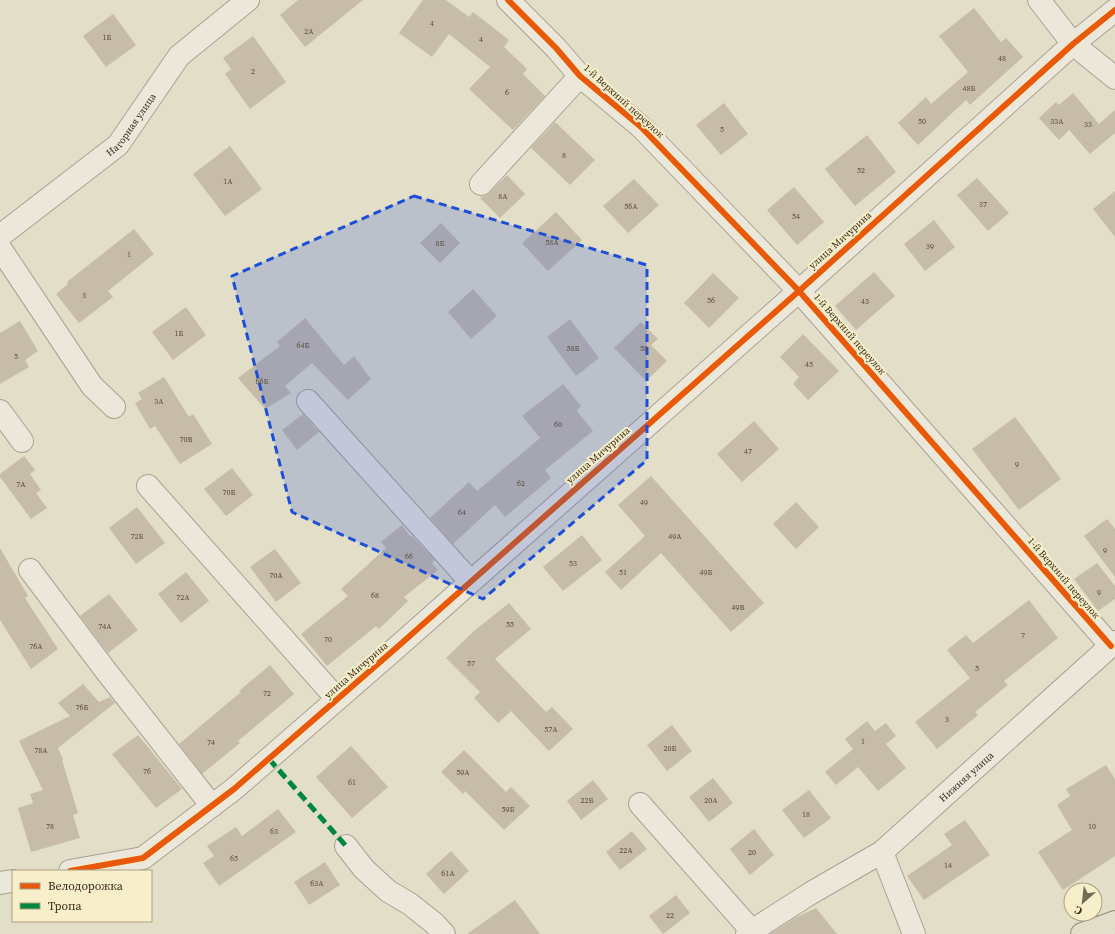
<svg xmlns="http://www.w3.org/2000/svg" width="1115" height="934" viewBox="0 0 1115 934" font-family="'Source Serif 4',serif">
	<style>
		.building { fill: #c7bca8 }
		.lines { fill: none; stroke-linecap: round; stroke-linejoin: round }
		.minor-casing { stroke: #a8a291; stroke-width: 24 }
		.major-casing { stroke: #8d8778; stroke-width: 24 }
		.minor { stroke: #ebe7da; stroke-width: 22 }
		.major { stroke: #e3deca; stroke-width: 22 }
		.quiet { stroke: #00873e; stroke-width: 5; stroke-dasharray: 10 5; stroke-linecap: butt }
		.cycleway-casing { stroke: #f7efca; stroke-width: 8 }
		.cycleway { stroke: #e8590c; stroke-width: 6 }
		.marked { fill: #1d4ed8; fill-opacity: 0.2; stroke: #1d4ed8; stroke-width: 3; stroke-dasharray: 8 5; stroke-linejoin: round }
		.labels { text-anchor: middle; dominant-baseline: central; stroke-width: 4; stroke-linejoin: round; paint-order: stroke }
		.number-label { font-size: 8px; fill: #5a4e3e }
		.street-label { font-size: 10px; fill: #362a1a; stroke: #f7efca }
	</style>
	<rect width="100%" height="100%" fill="#e3dec7"/>
	<path class="building" d="M298 0H363L305 47 280 15Z
		M423 0H446L469 17 473 12 509 40 504 47 527 69 523 74 545 96 513 130 469 89 490 67 449 34 432 57 399 33Z
		M974 8 1001 42 1006 38 1023 57 970 105 966 100 918 145 898 123 926 97 931 104 968 72 939 36Z
		M113 14 136 45 106 67 83 36Z
		M253 36 286 82 250 109 225 74 231 69 223 58Z
		M1073 93 1099 124 1115 110V133L1090 154 1069 130 1059 140 1039 118 1056 102 1059 105Z
		M724 103 748 134 721 155 696 125Z
		M555 122 595 160 570 185 531 148Z
		M867 135 896 172 855 206 825 169Z
		M230 146 262 189 225 216 193 174Z
		M507 175 525 194 500 218 480 198 490 192Z
		M977 178 1009 213 988 231 957 195Z
		M634 179 659 205 628 233 603 206Z
		M794 187 824 222 797 245 767 210Z
		M1115 191V237L1093 209Z
		M556 212 582 240 548 271 522 243Z
		M934 220 955 247 925 271 904 244Z
		M441 223 460 243 440 263 420 243Z
		M134 229 154 254 108 291 113 297 79 323 56 294 68 284 67 282Z
		M874 272 895 296 856 330 835 306Z
		M713 273 739 298 709 328 684 303Z
		M473 289 497 316 471 339 448 312Z
		M186 307 206 335 173 360 152 332Z
		M305 318 344 365 354 356 371 379 348 400 312 363 285 386 291 393 265 409 238 378 280 346 277 342Z
		M570 319 599 358 576 376 547 337Z
		M20 321 38 351 25 360 29 367 0 384V333Z
		M641 322 658 339 651 345 667 361 646 381 614 348Z
		M803 334 839 371 808 400 793 384 799 377 780 357Z
		M164 377 189 417 193 414 212 444 180 464 155 426 150 429 135 403 142 399 138 393Z
		M563 384 581 406 577 411 593 431 545 470 551 478 505 517 495 505 453 544 430 518 469 482 477 491 540 438 522 416Z
		M303 414 319 432 297 450 282 430Z
		M1015 417 1061 479 1019 510 972 449Z
		M754 421 779 449 742 482 717 454Z
		M24 456 35 470 30 474 41 490 36 493 47 508 31 519 0 477V474Z
		M232 468 253 495 226 516 204 489Z
		M651 476 764 603 731 632 661 553 621 590 605 572 645 536 618 505Z
		M796 502 819 527 796 549 773 524Z
		M137 507 165 543 136 564 109 528Z
		M1107 519 1115 529V577L1084 536Z
		M402 525 410 536 411 535 435 560 432 563 438 570 404 597 408 601 379 629 376 626 327 666 301 634 348 596 341 589 386 548 381 542Z
		M582 535 602 560 563 591 543 567Z
		M0 548 28 596 25 598 58 649 31 669 0 620Z
		M275 549 301 583 276 602 250 567Z
		M1097 563 1115 586V599L1098 611 1074 579Z
		M186 572 209 601 181 623 158 594Z
		M109 594 138 630 108 653 80 616Z
		M1029 600 1058 638 1004 681 1008 685 975 712 978 715 937 749 915 722 970 678 947 650 966 635 973 643Z
		M509 603 531 629 495 659 546 712 552 707 573 729 549 751 511 711 498 723 474 698 480 692 446 658 474 631Z
		M270 665 294 694 238 741 240 743 202 774 179 744 241 692 239 691Z
		M83 684 99 702 110 697 115 703 58 748 63 759 62 760 78 813 73 815 80 838 31 852 18 808 33 803 30 794 43 790 19 741 70 716 58 703Z
		M867 721 875 731 886 723 896 736 886 744 906 768 878 791 858 767 836 785 825 772 853 749 845 739Z
		M672 725 692 751 667 771 647 745Z
		M138 735 182 789 156 808 112 754Z
		M351 746 388 787 352 818 316 777Z
		M464 750 506 792 511 787 530 806 504 830 465 791 463 794 441 772Z
		M1106 765 1115 779V856L1063 890 1038 852 1072 830 1057 805 1070 796 1066 789Z
		M713 778 733 803 709 822 689 797Z
		M593 780 608 799 581 820 567 801Z
		M809 790 831 818 804 838 782 810Z
		M278 809 296 832 219 886 203 863 214 856 207 846 236 827 242 836Z
		M965 820 990 855 924 900 907 876 952 845 944 834Z
		M754 829 774 855 750 875 730 849Z
		M632 831 647 849 620 870 606 852Z
		M451 851 469 871 444 894 426 874Z
		M325 862 340 885 309 905 294 882Z
		M676 895 690 913 663 934 649 916Z
		M515 900 540 934H467Z
		M816 908 837 934H770L795 918Z"/>
	<g class="lines">
		<defs>
			<g id="minor">
				<path d="M508 0 556 48 580 76 641 127 799 291 1111 646"/>
				<path d="M1039 0 1073 44 1115 78"/>
				<path d="M481 184 580 76"/>
				<path id="s1" d="M0 236 118 145 179 56 248 0"/>
				<path d="M0 248 92 386 114 407"/>
				<path d="M308 401 470 581"/>
				<path d="M0 411 22 441"/>
				<path d="M148 486 337 699"/>
				<path d="M30 570 106 671 212 806"/>
				<path d="M640 804 752 931"/>
				<path d="M346 846 364 869 388 891 410 904 435 924 444 934"/>
				<path d="M882 852 914 934"/>
				<path d="M70 871 143 858 234 789 395 649 799 291 1073 44 1115 10"/>
				<path d="M0 883 13 881"/>
				<path id="s2" d="M747 934 811 893 882 852 1115 642"/>
			</g>
			<path id="major" d="M1082 934 1115 922"/>
		</defs>
		<use href="#minor" class="minor-casing"/>
		<use href="#major" class="major-casing"/>
		<use href="#minor" class="minor"/>
		<use href="#major" class="major"/>
		<path class="quiet" d="M269 759 346 846"/>
		<defs>
			<path id="cycleway" d="M508 0 556 48 580 76 641 127 799 291 1111 646
				M70 871 143 858 234 789 395 649 799 291 1073 44 1115 10"/>
		</defs>
		<use href="#cycleway" class="cycleway-casing"/>
		<use href="#cycleway" class="cycleway"/>
	</g>
	<path class="marked" d="M414 196 647 265V460L483 599 292 512 232 276Z"/>
	<g class="labels">
		<g class="number-label">
			<text x="432" y="23">4</text>
			<text x="309" y="31">2А</text>
			<text x="107" y="37">1Б</text>
			<text x="481" y="39">4</text>
			<text x="1002" y="58">48</text>
			<text x="253" y="71">2</text>
			<text x="969" y="88">48Б</text>
			<text x="507" y="92">6</text>
			<text x="922" y="121">50</text>
			<text x="1057" y="121">33А</text>
			<text x="1088" y="124">33</text>
			<text x="722" y="129">5</text>
			<text x="564" y="155">8</text>
			<text x="861" y="170">52</text>
			<text x="228" y="181">1А</text>
			<text x="503" y="196">8А</text>
			<text x="983" y="204">37</text>
			<text x="631" y="206">56А</text>
			<text x="796" y="216">54</text>
			<text x="552" y="242">58А</text>
			<text x="440" y="243">8Б</text>
			<text x="930" y="246">39</text>
			<text x="129" y="254">1</text>
			<text x="84" y="295">3</text>
			<text x="711" y="300">56</text>
			<text x="865" y="301">43</text>
			<text x="179" y="333">1Б</text>
			<text x="303" y="345">64Б</text>
			<text x="573" y="348">58Б</text>
			<text x="644" y="348">58</text>
			<text x="16" y="356">5</text>
			<text x="809" y="364">45</text>
			<text x="262" y="381">66Б</text>
			<text x="159" y="401">3А</text>
			<text x="558" y="424">60</text>
			<text x="186" y="439">70В</text>
			<text x="748" y="451">47</text>
			<text x="1017" y="464">9</text>
			<text x="521" y="483">62</text>
			<text x="21" y="484">7А</text>
			<text x="229" y="492">70Б</text>
			<text x="644" y="502">49</text>
			<text x="462" y="512">64</text>
			<text x="137" y="536">72Б</text>
			<text x="675" y="536">49А</text>
			<text x="1105" y="550">9</text>
			<text x="409" y="556">66</text>
			<text x="573" y="563">53</text>
			<text x="623" y="572">51</text>
			<text x="706" y="572">49Б</text>
			<text x="276" y="575">70А</text>
			<text x="1099" y="592">9</text>
			<text x="375" y="595">68</text>
			<text x="183" y="597">72А</text>
			<text x="738" y="607">49В</text>
			<text x="510" y="624">55</text>
			<text x="105" y="626">74А</text>
			<text x="1023" y="635">7</text>
			<text x="328" y="639">70</text>
			<text x="36" y="646">76А</text>
			<text x="471" y="663">57</text>
			<text x="977" y="668">5</text>
			<text x="267" y="693">72</text>
			<text x="82" y="707">76Б</text>
			<text x="947" y="719">3</text>
			<text x="551" y="729">57А</text>
			<text x="863" y="741">1</text>
			<text x="211" y="742">74</text>
			<text x="670" y="748">20Б</text>
			<text x="41" y="750">78А</text>
			<text x="147" y="771">76</text>
			<text x="463" y="772">59А</text>
			<text x="352" y="782">61</text>
			<text x="587" y="800">22Б</text>
			<text x="711" y="800">20А</text>
			<text x="508" y="809">59Б</text>
			<text x="806" y="814">18</text>
			<text x="50" y="826">78</text>
			<text x="1092" y="826">10</text>
			<text x="274" y="831">63</text>
			<text x="626" y="850">22А</text>
			<text x="752" y="852">20</text>
			<text x="234" y="858">65</text>
			<text x="948" y="865">14</text>
			<text x="448" y="873">61А</text>
			<text x="317" y="883">63А</text>
			<text x="670" y="915">22</text>
		</g>
		<g class="street-label">
			<text transform="translate(624 101) rotate(42)">1-й Верхний переулок</text>
			<text stroke="none"><textPath href="#s1" startOffset="173">Нагорная улица</textPath></text>
			<text transform="translate(840 240) rotate(-42)">улица Мичурина</text>
			<text transform="translate(850 334) rotate(49)">1-й Верхний переулок</text>
			<text transform="translate(598 455) rotate(-41)">улица Мичурина</text>
			<text transform="translate(1064 578) rotate(49)">1-й Верхний переулок</text>
			<text transform="translate(356 670) rotate(-41)">улица Мичурина</text>
			<text stroke="none"><textPath href="#s2" startOffset="271">Нижняя улица</textPath></text>
		</g>
	</g>
	<rect x="12" y="870" width="140" height="52" fill="#f7efca" stroke="#aaa084"/>
	<rect x="20" y="883" width="20" height="6" fill="#e8590c" stroke="#aaa084"/>
	<text x="48" y="890" font-size="12" fill="#362a1a">Велодорожка</text>
	<rect x="20" y="903" width="20" height="6" fill="#00873e" stroke="#aaa084"/>
	<text x="48" y="910" font-size="12" fill="#362a1a">Тропа</text>
	<g transform="translate(1083 902) rotate(208)"><circle r="19" fill="#f7efca" stroke="#aaa084"/>
	<path d="M0-3L7 15L0 10L-7 15Z" fill="#736957"/>
	<text y="-6" font-size="11" font-weight="bold" text-anchor="middle" fill="#362a1a">С</text>
	</g>
</svg>
